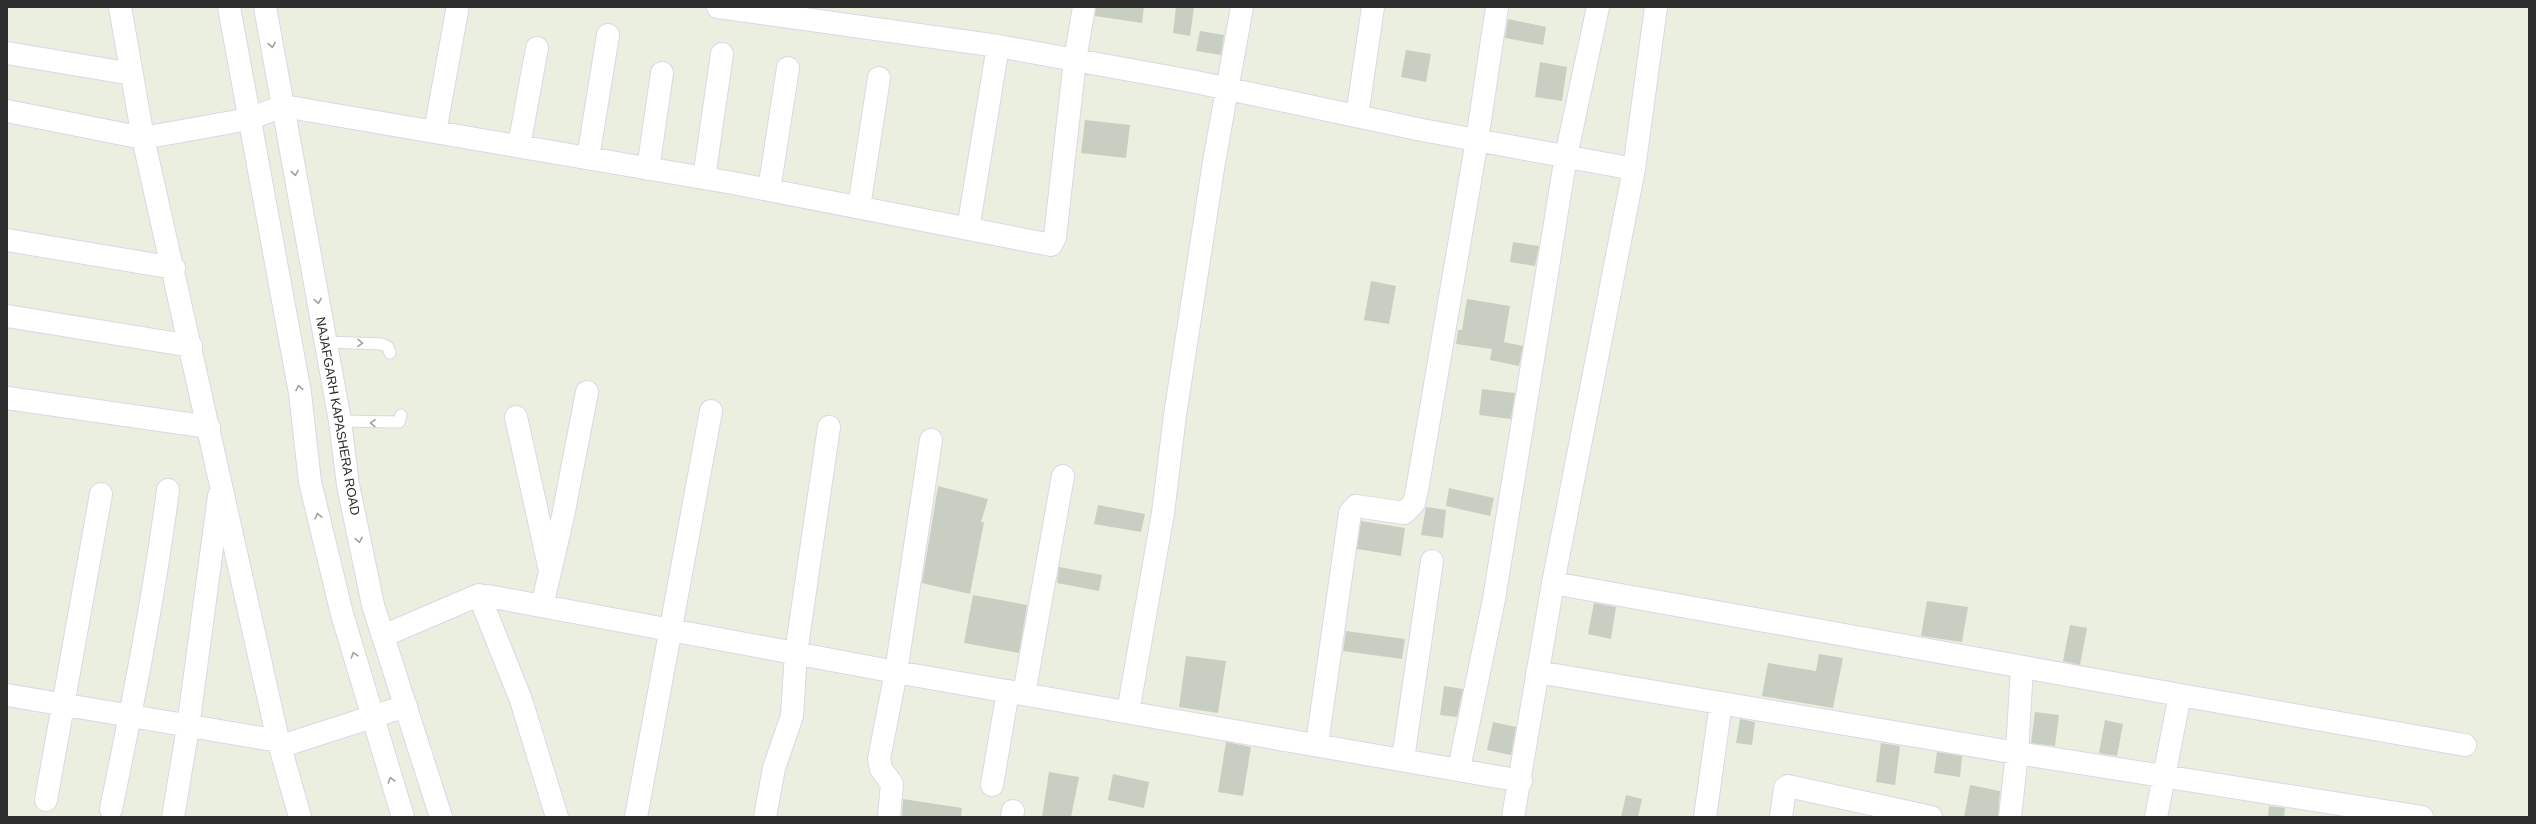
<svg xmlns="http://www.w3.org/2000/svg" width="2536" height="824" viewBox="0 0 2536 824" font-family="Arial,sans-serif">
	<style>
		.building { fill: #c9cec2 }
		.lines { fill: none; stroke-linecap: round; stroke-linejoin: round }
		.service-casing { stroke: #ded5e6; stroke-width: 13 }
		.minor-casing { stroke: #ded5e6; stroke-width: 24 }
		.secondary-casing { stroke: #ded5e6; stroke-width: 24 }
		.service { stroke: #fff; stroke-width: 11 }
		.minor { stroke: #fff; stroke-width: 22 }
		.secondary { stroke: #fff; stroke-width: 22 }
		.oneway { stroke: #a0a0a0 }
		.labels { text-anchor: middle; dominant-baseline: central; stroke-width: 3; stroke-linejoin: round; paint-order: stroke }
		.street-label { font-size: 13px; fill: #2d2d2d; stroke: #fff }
	</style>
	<rect width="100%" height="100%" fill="#ebefe0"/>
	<path class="building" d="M1096 7H1144L1142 23 1095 16Z
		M1176 7H1194L1190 36 1173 33Z
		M1508 19 1546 27 1543 45 1505 38Z
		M1200 31 1224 35 1221 55 1196 51Z
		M1406 50 1431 54 1426 82 1401 77Z
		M1540 62 1567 67 1562 101 1535 97Z
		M1085 120 1130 125 1126 158 1081 153Z
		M1513 242 1539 246 1535 266 1510 262Z
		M1371 281 1396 286 1389 324 1364 320Z
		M1467 299 1510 306 1504 342 1523 346 1519 366 1490 360 1492 349 1456 344 1458 330H1462Z
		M1482 389 1515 393 1511 419 1479 415Z
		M938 486 988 499 981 522H984L970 594 922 583Z
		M1449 488 1494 498 1490 516 1446 506Z
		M1098 505 1145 514 1141 532 1094 524Z
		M1426 507 1446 510 1443 538 1421 535Z
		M1361 521 1405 528 1401 556 1357 549Z
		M1059 567 1102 575 1099 591 1057 583Z
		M973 595 1027 605 1019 653 964 643Z
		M1927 601 1968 607 1962 642 1921 636Z
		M1594 603 1616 607 1611 639 1588 634Z
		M2070 625 2087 628 2080 665 2063 661Z
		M1346 631 1405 639 1402 659 1343 651Z
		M1819 654 1843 658 1833 708 1762 696 1768 663 1816 671Z
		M1186 656 1226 661 1218 713 1179 707Z
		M1444 686 1463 689 1457 717 1440 715Z
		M2035 712 2059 715 2055 746 2031 743Z
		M1740 719 1755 722 1752 745 1736 743Z
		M2105 720 2123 724 2117 756 2099 753Z
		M1493 722 1516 727 1511 755 1487 750Z
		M1226 742 1251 747 1243 796 1218 792Z
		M1881 743 1900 746 1895 785 1876 782Z
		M1937 752 1962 756 1960 777 1934 773Z
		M1049 772 1079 777 1071 817H1042Z
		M1113 774 1149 782 1144 808 1108 800Z
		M1970 785 2000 791 1998 817H1964Z
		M1626 795 1642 799 1638 817H1621Z
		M903 799 962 808 961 817H902Z
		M2269 806 2285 808 2284 817H2268Z"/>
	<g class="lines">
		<defs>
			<path id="service" d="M326 342 381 344 388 347 390 353
				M340 421 399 422 401 415"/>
			<path id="minor" d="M120 7 143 138 278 740 300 817
				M718 7 998 46 1191 81 1422 130 1634 169 1553 583 1513 817
				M7 53 132 74
				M7 111 143 138 249 119 283 106 733 183 1051 245 1055 237 1075 60 1084 7
				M1357 116 1373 7
				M435 132 457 11
				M519 146 537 48
				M588 158 608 35
				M648 169 662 73
				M1634 169 1656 7
				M704 178 722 54
				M769 190 788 68
				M859 207 879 78
				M968 229 998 46
				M7 240 174 268
				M7 316 191 346
				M7 398 209 427
				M516 417 549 566
				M1553 583 2180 695
				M479 595 521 700 557 817
				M542 606 563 516 587 392
				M383 636 474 597 488 596 896 672 1521 781
				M1537 672 2017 753 2422 817
				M1024 694 1063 476
				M7 695 291 743 406 706
				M1128 712 1163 513 1175 415 1214 162 1242 7
				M1317 744 1350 513 1356 506 1404 513 1414 503 1417 490 1477 140 1497 7
				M1403 759 1432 561
				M1459 769 1494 599 1566 156 1598 7
				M992 785 1008 691
				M46 800 101 494
				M111 809C133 703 154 597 168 490
				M173 817 188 727 219 496
				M636 817 711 411
				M765 817 774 768 792 716 796 653 829 427
				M889 817 892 784 881 769 879 759 896 672 931 440
				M1012 817 1013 811
				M1705 817 1721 703
				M1781 817 1785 788 1788 786 1931 817
				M2010 817 2017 753 2022 667
				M2156 817 2180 695 2465 745"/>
			<path id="secondary" d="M229 7 300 393 310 482 342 614 403 817
				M265 7 340 421 348 485 373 605 441 817"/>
		</defs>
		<use href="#service" class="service-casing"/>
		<use href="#minor" class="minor-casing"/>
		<use href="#secondary" class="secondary-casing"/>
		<use href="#service" class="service"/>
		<use href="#minor" class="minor"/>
		<use href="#secondary" class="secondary"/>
	</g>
	<defs><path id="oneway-chevron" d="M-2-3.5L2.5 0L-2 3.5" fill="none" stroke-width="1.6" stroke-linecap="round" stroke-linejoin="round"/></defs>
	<g class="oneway">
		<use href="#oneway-chevron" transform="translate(272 45) rotate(80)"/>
		<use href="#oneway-chevron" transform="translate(295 173) rotate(80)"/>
		<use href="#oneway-chevron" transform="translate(318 301) rotate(80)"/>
		<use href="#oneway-chevron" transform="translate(360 343) rotate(1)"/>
		<use href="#oneway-chevron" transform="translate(299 388) rotate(-100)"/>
		<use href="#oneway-chevron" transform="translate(373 423) rotate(-177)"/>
		<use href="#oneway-chevron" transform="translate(318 516) rotate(-104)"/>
		<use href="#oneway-chevron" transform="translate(359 540) rotate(79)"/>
		<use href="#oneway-chevron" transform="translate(354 655) rotate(-107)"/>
		<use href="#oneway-chevron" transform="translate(391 780) rotate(-107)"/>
	</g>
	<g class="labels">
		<g class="street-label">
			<text transform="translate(338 416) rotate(80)">NAJAFGARH KAPASHERA ROAD</text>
		</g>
	</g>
	<rect width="2536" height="824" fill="none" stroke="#2d2d2d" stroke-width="16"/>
</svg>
